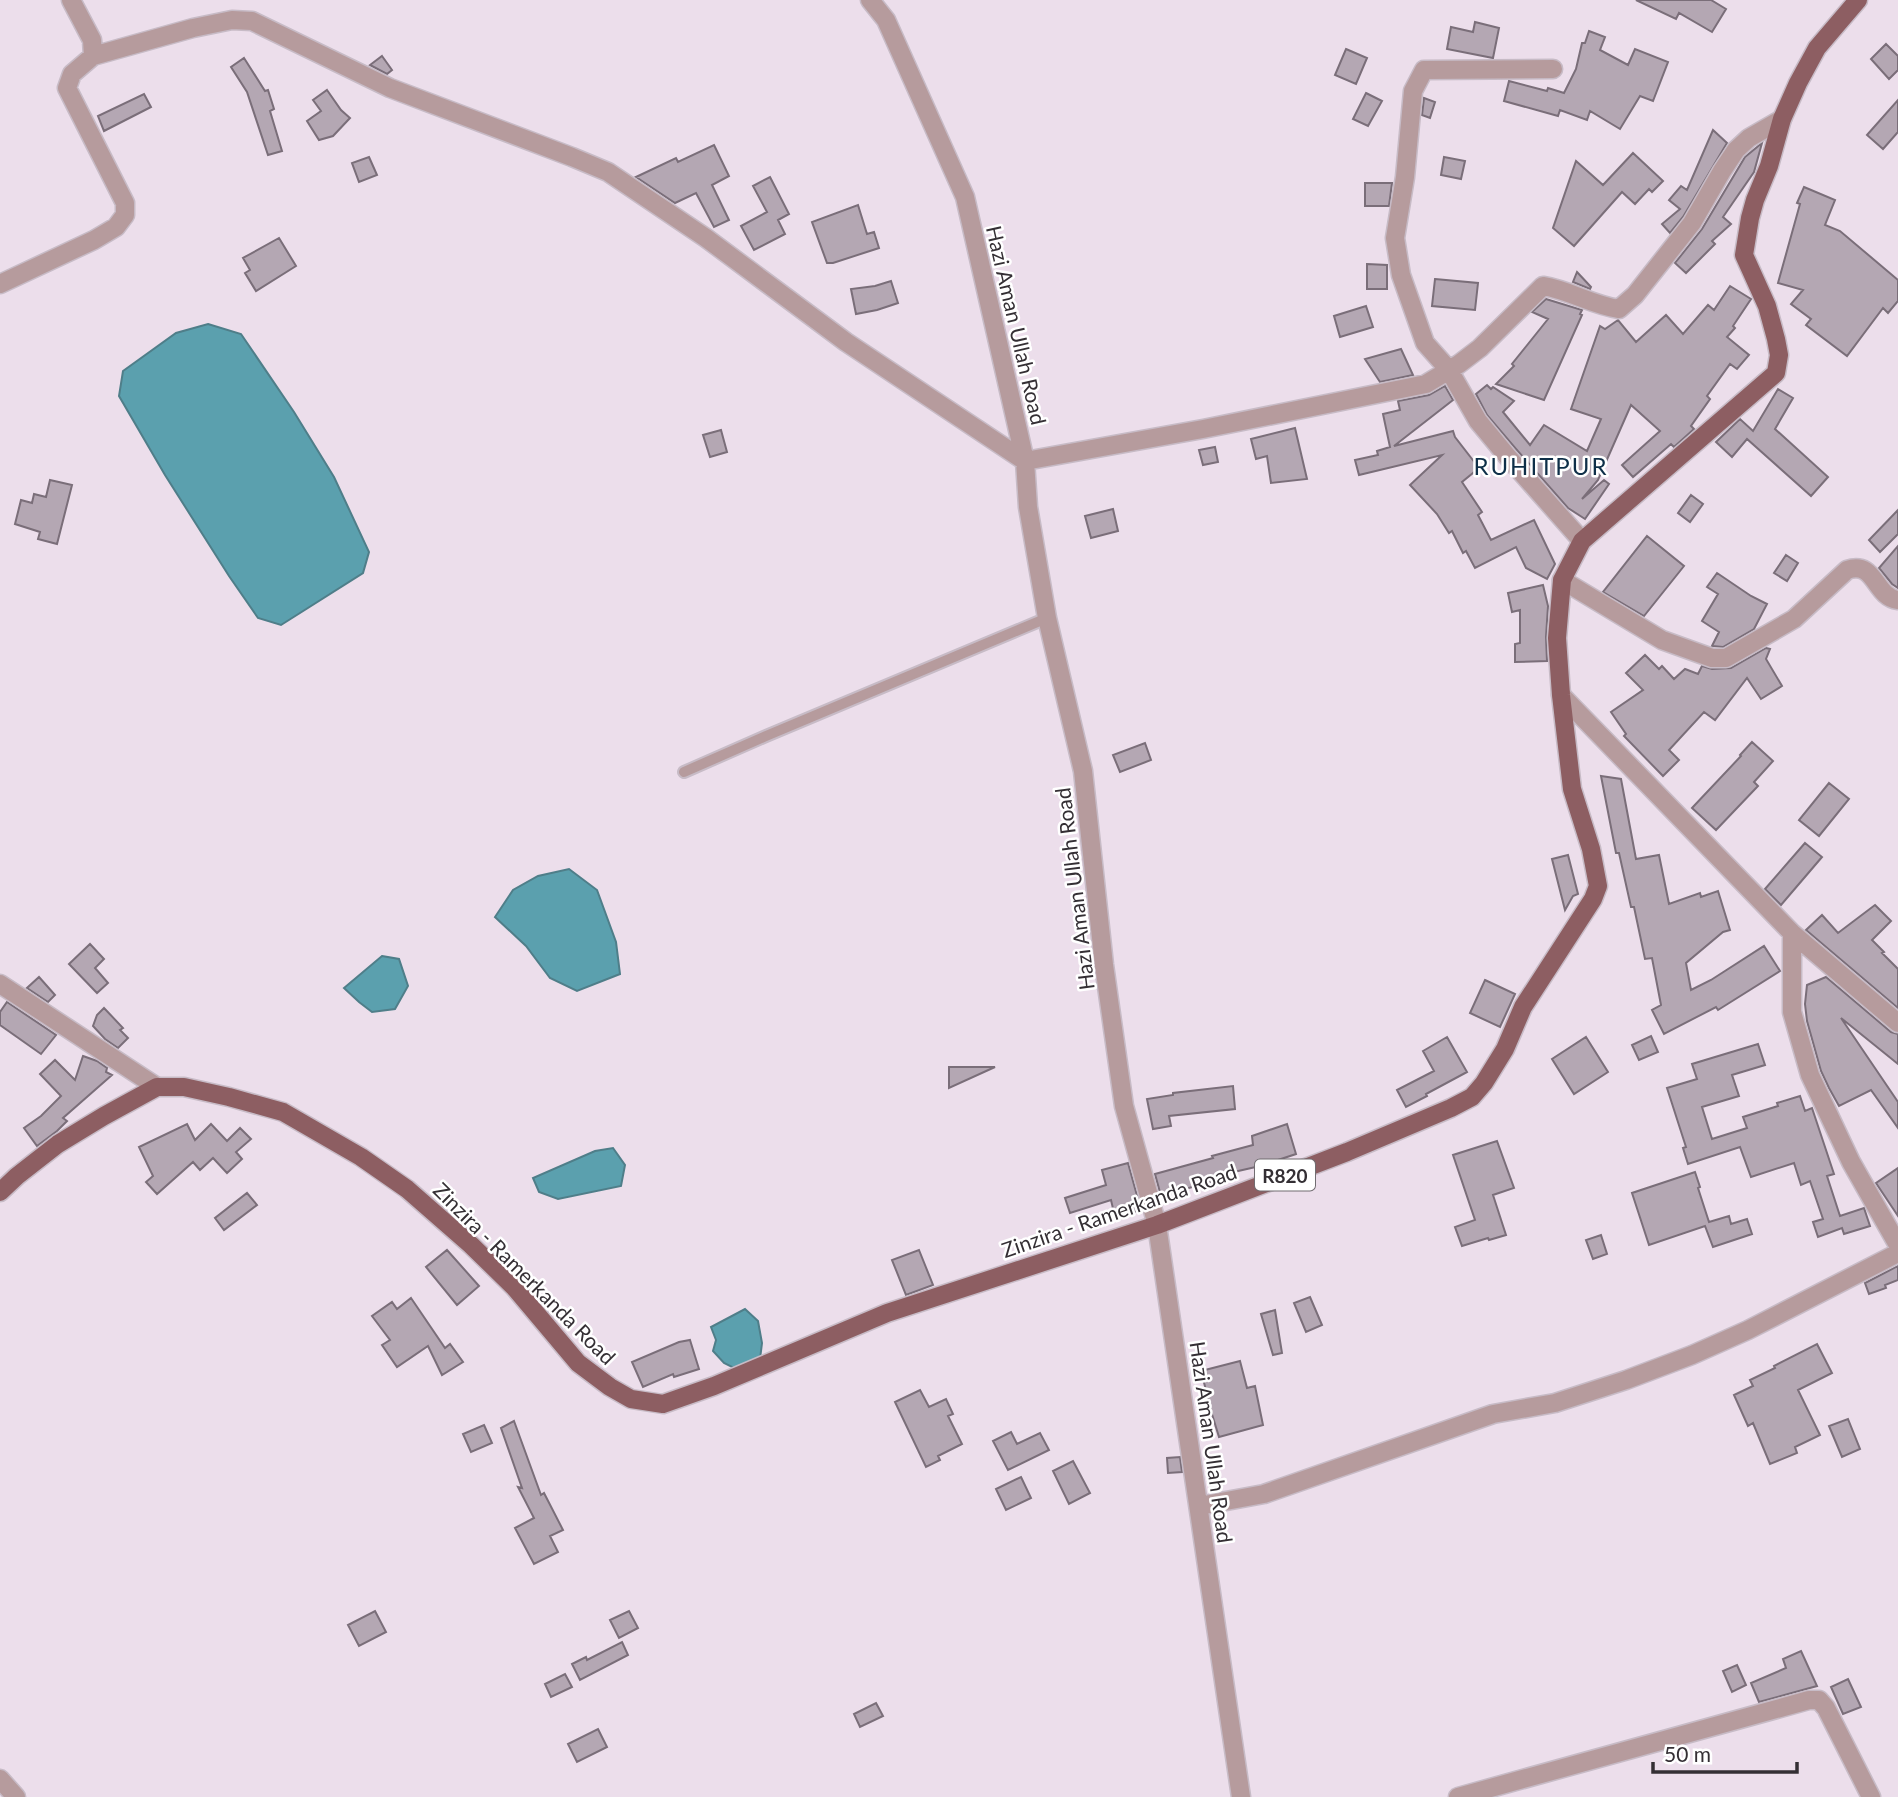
<svg xmlns="http://www.w3.org/2000/svg" width="1898" height="1797" viewBox="0 0 1898 1797" font-family="Lato,sans-serif">
	<style>
		.water { fill: #5ba0ae; stroke: #4f7e89; stroke-width: 2 }
		.building { fill: #b4a7b3; stroke: #7a6e79; stroke-width: 2 }
		.lines { fill: none; stroke-linecap: round; stroke-linejoin: round }
		.service-casing { stroke: #c7bbc6; stroke-width: 14 }
		.minor-casing { stroke: #c7bbc6; stroke-width: 21 }
		.primary-casing { stroke: #c7bbc6; stroke-width: 21 }
		.service { stroke: #b69b9d; stroke-width: 10 }
		.minor { stroke: #b69b9d; stroke-width: 18 }
		.primary { stroke: #8d5e62; stroke-width: 18 }
		.labels { text-anchor: middle; dominant-baseline: central; stroke-width: 5; stroke-linejoin: round; paint-order: stroke }
		.shield { fill: #fff; stroke: #716d71; stroke-width: 2 }
		.shield-label { font-size: 19px; font-weight: bold; fill: #342f34 }
		.street-label { font-size: 21px; fill: #342f34; stroke: #fff }
		.quarter-label { font-size: 24px; letter-spacing: 2px; fill: #0e2f48; stroke: #fff }
	</style>
	<rect width="100%" height="100%" fill="#ecdeeb"/>
	<path class="water" d="M208 324 241 334 294 412 334 477 369 552 363 573 281 625 258 618 229 576 165 475 119 396 123 371 176 333Z
		M569 869 597 890 616 942 620 974 577 991 550 978 526 946 495 917 513 890 538 876Z
		M382 956 399 959 408 986 395 1009 372 1012 359 1002 344 988Z
		M613 1148 625 1165 621 1186 558 1199 539 1192 533 1178 595 1151Z
		M745 1309 758 1321 762 1343 760 1359 738 1370 724 1363 713 1351 716 1340 711 1327Z"/>
	<path class="building" d="M1636 0H1711L1726 9 1712 32 1679 13 1676 19Z
		M1475 22 1499 28 1493 58 1447 49 1451 27 1473 32Z
		M1589 31 1605 37 1600 50 1628 65 1635 49 1668 62 1653 101 1640 96 1620 129 1590 111 1587 120 1560 110 1558 116 1504 101 1509 81 1547 91 1548 88 1564 93 1576 69 1582 43H1585Z
		M1886 44 1898 56V70L1889 79 1871 59Z
		M1346 49 1367 58 1356 84 1335 75Z
		M382 56 392 70 387 74 370 65Z
		M244 58 265 91 268 90 274 109 270 111 282 151 268 155 247 92 231 67Z
		M327 90 341 110 350 118 333 136 319 140 307 121 321 111 313 100Z
		M1366 93 1382 101 1368 126 1353 119Z
		M144 94 151 107 104 131 98 116Z
		M1424 98 1435 102 1430 118 1422 115Z
		M1898 100V132L1883 149 1867 135Z
		M1713 130 1727 143 1683 217 1670 233 1662 224 1680 209 1669 200 1681 186 1687 190Z
		M1762 143 1754 172 1723 217 1731 224 1712 241 1715 244 1686 273 1675 263 1702 229 1745 157Z
		M714 145 729 176 712 185 729 220 714 227 696 193 675 203 636 177 676 158 678 162Z
		M1633 153 1663 181 1652 192 1649 189 1635 204 1622 192 1574 246 1553 228 1576 161 1603 185Z
		M369 157 377 175 359 182 352 163Z
		M1444 157 1465 161 1461 179 1441 175Z
		M770 177 789 214 778 220 785 234 754 250 741 226 767 212 753 186Z
		M1365 183H1392L1389 206H1365Z
		M1804 187 1835 200 1825 225 1840 231 1898 280V301L1888 313 1883 308 1847 356 1806 325 1811 319 1791 304 1803 290 1778 283 1800 204 1797 203Z
		M858 205 867 234 874 232 879 248 833 263H827L812 222Z
		M279 238 296 266 256 291 245 273 250 270 243 258Z
		M1367 264 1387 265V289H1367Z
		M1577 272 1591 287 1590 289 1573 282Z
		M1435 279 1478 283 1475 310 1432 306Z
		M891 281 898 303 877 310 856 314 851 289 875 286Z
		M1730 286 1751 299 1733 326 1735 328 1727 337 1749 355 1737 369 1730 364 1707 396 1710 399 1691 426 1694 429 1674 447 1671 444 1633 477 1622 465 1660 431 1631 405 1598 480 1582 499 1604 480 1609 484 1585 519 1568 508 1516 449 1487 415 1476 394 1487 385 1491 389 1493 387 1514 401 1503 412 1530 445 1544 425 1587 451 1601 419 1571 409 1600 326 1605 329 1618 320 1636 342 1666 315 1683 334 1708 305 1714 310Z
		M1546 299 1582 310 1580 314 1582 315 1544 400 1496 384 1514 366 1512 364 1548 319 1532 312Z
		M1366 306 1373 327 1340 337 1334 316Z
		M1401 349 1413 375 1380 382 1365 359Z
		M1445 386 1453 400 1394 446 1453 431 1455 437 1479 468 1462 482 1482 512 1478 515 1491 540 1534 520 1555 564 1547 579 1526 568 1516 547 1475 568 1466 551 1463 553 1452 531 1449 533 1437 514 1410 485 1442 455 1359 475 1355 460 1378 455 1377 451 1390 447 1383 414 1400 410 1398 401 1429 395Z
		M1778 389 1793 398 1775 429 1828 477 1811 496 1747 439 1732 457 1716 442 1740 419 1753 431Z
		M1295 428 1307 479 1271 483 1267 456 1256 459 1251 439Z
		M721 430 727 452 710 457 703 435Z
		M1215 447 1218 462 1203 465 1199 450Z
		M50 480 72 485 57 544 38 539 40 532 15 524 21 500 32 503 34 494 46 497Z
		M1691 495 1703 504 1690 522 1678 513Z
		M1113 509 1118 531 1091 538 1085 516Z
		M1898 510V534L1880 552 1869 540Z
		M1647 536 1684 566 1644 616 1603 592Z
		M1898 546V588L1892 584 1879 568Z
		M1786 555 1798 563 1787 581 1774 573Z
		M1717 573 1751 596 1767 604 1754 629 1723 647 1712 646 1719 632 1702 621 1718 594 1707 587Z
		M1543 585 1548 606 1546 637 1547 661 1515 662V644L1520 643V610L1512 612 1508 593Z
		M1766 648 1770 649 1766 659 1782 686 1761 699 1747 678 1715 720 1704 712 1669 750 1679 760 1663 776 1624 736 1626 734 1611 712 1643 690 1626 673 1645 655 1659 669 1662 666 1674 679 1685 669 1698 674 1702 666 1712 669 1731 668Z
		M1752 742 1773 761 1754 782 1758 786 1716 830 1692 808 1741 756 1740 755Z
		M1145 743 1151 760 1120 772 1113 755Z
		M1601 776 1621 779 1636 859 1659 855 1669 904 1700 893 1701 897 1718 891 1730 930 1723 932 1686 963 1691 990 1711 980 1764 946 1780 971 1718 1010 1716 1007 1664 1034 1652 1010 1661 1005 1652 958 1645 959 1634 907H1631L1619 853H1616Z
		M1829 783 1849 799 1819 836 1799 820Z
		M1805 843 1822 857 1781 905 1765 889Z
		M1568 855 1578 894 1573 896 1565 910 1552 859Z
		M1875 905 1891 921 1872 940 1884 952 1882 953 1898 969V1008L1806 930 1822 915 1838 933Z
		M90 944 104 959 95 968 108 983 97 993 69 964Z
		M39 977 55 995 48 1002 27 988Z
		M1826 977 1891 1032 1898 1034V1064L1841 1018 1898 1102V1128L1871 1090 1839 1106 1829 1088 1821 1071 1807 1021 1805 1004 1807 985Z
		M1485 980 1515 994 1500 1027 1470 1013Z
		M7 1002 56 1035 41 1054 0 1025V1012Z
		M104 1008 123 1028 120 1030 128 1038 118 1048 105 1039 93 1026 97 1015Z
		M1651 1036 1658 1052 1639 1060 1632 1045Z
		M1447 1037 1467 1072 1426 1094 1427 1096 1406 1107 1397 1090 1434 1071 1423 1051Z
		M1586 1037 1608 1072 1574 1094 1552 1059Z
		M1758 1044 1765 1065 1732 1075 1739 1096 1702 1107 1712 1139 1747 1128 1743 1117 1778 1106 1777 1103 1800 1096 1805 1111 1812 1108 1834 1174 1827 1176 1840 1216 1864 1208 1870 1226 1844 1234 1842 1228 1818 1237 1813 1222 1823 1219 1810 1181 1801 1185 1794 1163 1751 1177 1740 1147 1688 1164 1683 1148 1686 1147 1667 1088 1697 1079 1692 1064Z
		M83 1056 97 1061 107 1068 106 1072 112 1075 63 1118 67 1121 57 1131 37 1146 24 1128 41 1116 61 1096 40 1074 55 1060 75 1080Z
		M949 1067H995L949 1088Z
		M1233 1086 1235 1109 1169 1116 1171 1126 1153 1129 1147 1099 1173 1095V1093Z
		M187 1124 195 1140 211 1124 227 1141 240 1128 251 1139 236 1152 242 1159 227 1173 213 1158 200 1170 193 1162 157 1194 146 1182 153 1176 139 1147Z
		M1287 1124 1296 1154 1260 1166 1212 1177 1213 1181 1161 1196 1155 1174 1213 1158 1212 1156 1253 1145 1252 1136Z
		M1497 1141 1514 1188 1493 1195 1506 1235 1489 1240 1488 1238 1462 1246 1455 1227 1475 1220 1453 1155Z
		M1128 1163 1141 1210 1115 1217 1111 1200 1070 1213 1065 1198 1106 1185 1102 1170Z
		M1898 1168V1216L1876 1183Z
		M1695 1172 1700 1187 1698 1188 1709 1222 1729 1216 1731 1224 1747 1219 1752 1234 1713 1247 1705 1226 1649 1245 1632 1193Z
		M247 1193 257 1205 224 1230 215 1218Z
		M1601 1235 1607 1254 1593 1259 1586 1240Z
		M447 1250 479 1286 457 1305 426 1267Z
		M919 1250 933 1285 906 1295 892 1260Z
		M1898 1266V1280L1885 1285 1886 1288 1869 1294 1865 1283Z
		M1310 1297 1322 1325 1306 1332 1294 1303Z
		M411 1298 445 1348 450 1344 463 1362 442 1375 428 1346 397 1367 382 1345 390 1340 372 1316 392 1302 397 1309Z
		M1275 1310 1282 1353 1273 1355 1261 1314Z
		M690 1340 699 1369 674 1377 673 1374 643 1387 632 1362 679 1342Z
		M1817 1344 1832 1373 1798 1390 1820 1435 1795 1447 1797 1453 1770 1464 1753 1423 1748 1426 1734 1395 1753 1386 1750 1380 1775 1368 1774 1366Z
		M1240 1361 1247 1388 1255 1386 1263 1425 1219 1437 1207 1398H1208L1201 1371Z
		M920 1390 929 1407 946 1399 953 1414 948 1416 962 1444 938 1456 940 1460 926 1467 895 1402Z
		M1848 1419 1860 1449 1842 1457 1829 1426Z
		M514 1421 541 1495 544 1493 563 1530 550 1536 558 1552 534 1564 515 1528 534 1518 518 1487 522 1488 501 1428Z
		M484 1425 492 1443 471 1452 463 1434Z
		M1011 1432 1017 1444 1040 1433 1049 1450 1008 1470 993 1441Z
		M1180 1457 1182 1472 1168 1473 1167 1458Z
		M1073 1461 1090 1493 1069 1504 1053 1471Z
		M1021 1477 1031 1498 1006 1510 996 1489Z
		M375 1611 386 1632 359 1646 348 1625Z
		M629 1611 638 1628 619 1638 610 1620Z
		M622 1642 628 1655 580 1680 572 1664 586 1657 587 1660Z
		M1801 1651 1817 1686 1759 1702 1751 1683 1786 1668 1783 1659Z
		M1737 1665 1746 1685 1732 1692 1723 1671Z
		M565 1674 572 1687 551 1697 545 1684Z
		M1848 1679 1861 1707 1843 1714 1831 1687Z
		M876 1703 883 1716 860 1727 854 1714Z
		M598 1729 607 1747 577 1762 568 1744Z"/>
	<g class="lines">
		<defs>
			<path id="service" d="M684 772 766 736 1047 618"/>
			<path id="minor" d="M870 0 886 20 965 197 1025 461 1028 507 1047 618 1083 771 1104 965 1124 1106 1157 1225 1241 1797
				M93 56 193 28 232 20 252 21 390 88 572 157 608 172 706 238 846 342 1025 461 1203 429 1426 384 1459 364 1480 348 1543 286C1569 290 1592 305 1619 309L1635 295 1692 223 1722 171 1736 150 1749 138 1782 119
				M1553 69 1424 70 1413 91 1405 177 1395 238 1401 275 1425 343 1449 370 1478 421 1507 456 1582 541
				M0 284 94 240 116 227 125 215V203L67 88 72 74 93 56 92 40 71 0
				M1562 580 1662 640 1712 658H1726L1794 619 1847 570C1876 560 1874 597 1898 600
				M1561 695 1792 933 1898 1023
				M1792 933V1012L1810 1075 1851 1162 1898 1245
				M0 984 157 1087
				M1199 1506 1264 1494 1493 1414 1555 1403 1626 1380 1692 1355 1748 1330 1898 1253
				M0 1779 16 1797
				M1458 1797 1809 1700H1819L1826 1708 1871 1797"/>
			<path id="primary" d="M0 1192 17 1176 58 1144 104 1116 157 1087H184L229 1097 283 1112 361 1157 407 1189 471 1245 514 1287 578 1363 610 1387 631 1399 663 1404 714 1386 887 1313 1157 1225 1347 1152 1451 1108 1472 1097 1484 1083 1505 1049 1523 1007 1593 899 1598 886 1591 849 1572 789 1561 695 1557 638 1562 580 1582 541 1776 373 1779 355 1776 339 1767 306 1744 255 1750 218 1755 200 1769 166 1782 119 1798 83 1817 48 1858 0"/>
		</defs>
		<use href="#service" class="service-casing"/>
		<use href="#minor" class="minor-casing"/>
		<use href="#primary" class="primary-casing"/>
		<use href="#service" class="service"/>
		<use href="#minor" class="minor"/>
		<use href="#primary" class="primary"/>
	</g>
	<g class="labels">
		<rect class="shield" x="1255" y="1159.5" width="60" height="31" rx="5"/>
		<g class="shield-label">
			<text x="1285" y="1175">R820</text>
		</g>
		<g class="street-label">
			<text transform="translate(1017 325) rotate(77)">Hazi Aman Ullah Road</text>
			<text transform="translate(1074 889) rotate(-97)">Hazi Aman Ullah Road</text>
			<text transform="translate(1119 1210) rotate(-19)">Zinzira - Ramerkanda Road</text>
			<text transform="translate(525 1273) rotate(45)">Zinzira - Ramerkanda Road</text>
			<text transform="translate(1212 1442) rotate(82)">Hazi Aman Ullah Road</text>
		</g>
		<g class="quarter-label">
			<text x="1541" y="465">RUHITPUR</text>
		</g>
	</g>
	<path d="M1653 1762v10h144v-10" fill="none" stroke="#342f34" stroke-width="3.5"/>
	<text x="1664" y="1762" font-size="21" fill="#342f34" stroke="#ffffff" stroke-width="5" paint-order="stroke">50 m</text>
</svg>
